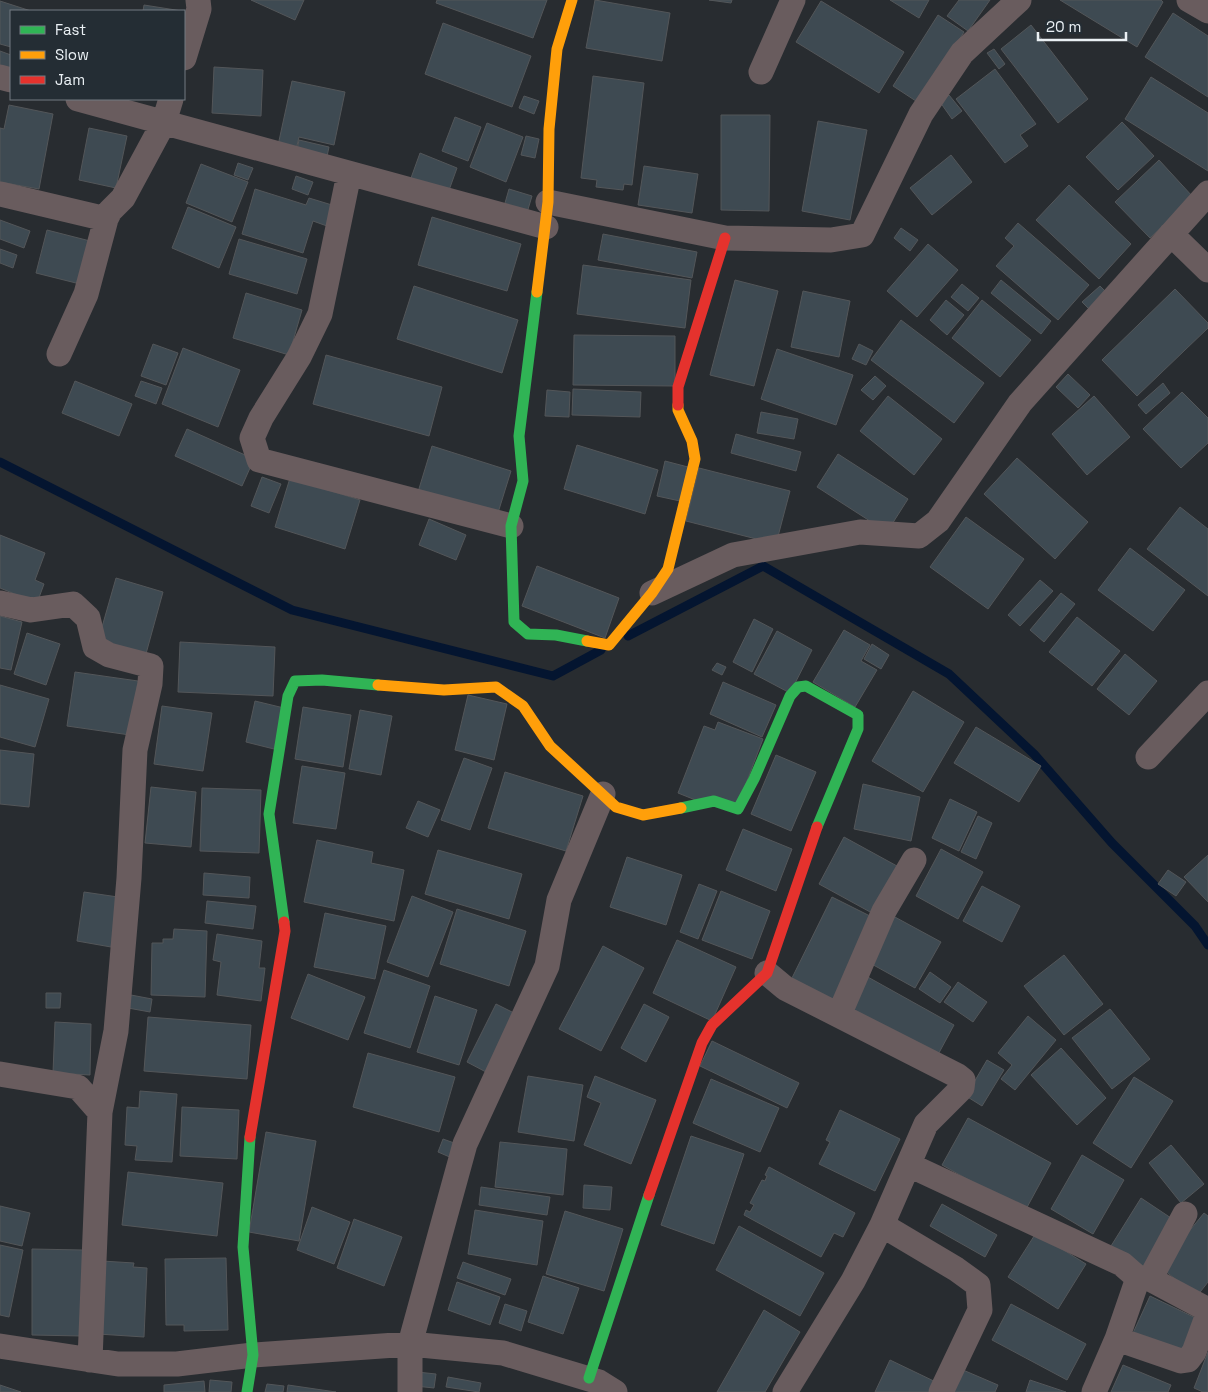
<svg xmlns="http://www.w3.org/2000/svg" width="1208" height="1392" viewBox="0 0 1208 1392" font-family="'Space Grotesk',sans-serif">
	<style>
		.lines { fill: none; stroke-linecap: round; stroke-linejoin: round }
		.stream { stroke: #041530; stroke-width: 9 }
		.building { fill: #3e4a52; stroke: #535659 }
		.street { stroke: #695c5e; stroke-width: 25 }
		.fast { stroke: #30b455; stroke-width: 11 }
		.slow { stroke: #ff9f0a; stroke-width: 11 }
		.jam { stroke: #e5322d; stroke-width: 11 }
	</style>
	<rect width="100%" height="100%" fill="#282c30"/>
	<g class="lines">
		<path class="stream" d="M0 462 292 610 553 676 601 650
			M628 636 763 566 949 674 1034 754 1112 843 1195 926 1208 945"/>
	</g>
	<path class="building" d="M251 0H304L295 20Z
		M437 0H547L533 38 436 3Z
		M595 0 670 13 662 61 586 48Z
		M709 0H732L731 3Z
		M890 0H929L919 18Z
		M959 0H990L968 31 947 16Z
		M1060 0H1161L1163 2 1137 47Z
		M0 1 31 11H11V47L0 44Z
		M821 1 904 52 879 93 796 42Z
		M144 5 182 11H143Z
		M1173 13 1208 36V97L1145 57Z
		M938 15 964 32 919 103 893 86Z
		M443 23 531 56 512 107 425 74Z
		M1031 25 1088 99 1058 123 1001 49Z
		M994 49 1005 64 999 69 987 53Z
		M0 51 11 55V70L0 66Z
		M214 67 263 70 261 116 212 113Z
		M995 69 1036 124 1020 135 1028 146 1005 163 956 99Z
		M593 76 644 83 632 185 624 184 623 190 596 187 597 180 581 178Z
		M1151 77 1208 113V171L1125 119Z
		M292 81 345 92 334 145 299 137 295 154 277 150Z
		M949 95 962 111 952 119 940 102Z
		M524 96 539 101 534 114 519 108Z
		M9 105 53 114 39 189 0 182V128L4 129Z
		M721 115H770L769 211 721 210Z
		M455 117 481 127 468 161 442 151Z
		M818 121 867 130 850 220 802 211Z
		M1122 122 1154 156 1118 190 1086 157Z
		M487 123 523 137 506 182 470 167Z
		M89 128 127 136 116 188 79 180Z
		M526 136 539 139 535 158 521 155Z
		M299 140 329 147 326 161 296 155Z
		M420 153 457 168 448 193 411 178Z
		M951 155 972 182 932 215 910 188Z
		M1159 160 1193 197 1150 238 1115 202Z
		M238 163 253 168 248 180 234 175Z
		M201 164 248 182 232 222 186 203Z
		M644 166 698 174 692 213 638 205Z
		M296 176 313 182 308 195 292 189Z
		M1069 185 1131 244 1099 279 1036 220Z
		M255 189 306 205 309 198 332 205 327 226 313 221 303 253 242 234Z
		M509 189 532 196 526 216 503 210Z
		M188 207 236 227 219 268 172 248Z
		M432 217 521 244 507 291 418 265Z
		M0 220 30 231 24 248 0 239Z
		M1018 223 1089 285 1058 320 996 266 1014 246 1005 238Z
		M901 228 918 240 910 251 894 238Z
		M47 230 94 242 84 285 36 273Z
		M603 234 697 252 692 278 598 260Z
		M239 239 307 259 297 294 229 274Z
		M928 244 958 270 917 317 887 291Z
		M0 249 17 255 13 268 0 263Z
		M583 265 691 280 685 328 577 314Z
		M735 280 778 291 754 386 710 375Z
		M1001 280 1051 321 1041 334 991 293Z
		M962 284 979 298 968 311 951 297Z
		M414 286 518 320 502 373 397 339Z
		M1100 286 1110 296 1092 312 1082 302Z
		M1175 289 1208 323V328L1137 396 1102 360Z
		M803 291 850 301 839 357 791 347Z
		M246 293 302 310 289 355 233 338Z
		M946 300 964 315 947 335 930 320Z
		M982 300 1031 340 1000 377 952 338Z
		M901 320 984 383 954 423 871 360Z
		M574 335 675 336V386L573 385Z
		M153 344 178 353 166 385 141 376Z
		M859 344 873 351 866 365 852 359Z
		M183 348 240 370 218 427 162 404Z
		M777 349 853 375 836 425 761 399Z
		M326 355 442 387 429 436 313 404Z
		M1068 374 1090 395 1078 408 1056 387Z
		M875 376 886 386 873 400 861 390Z
		M75 381 132 404 119 436 62 413Z
		M141 381 162 388 156 404 135 396Z
		M1163 383 1170 393 1146 414 1138 405Z
		M573 389 641 392 640 417 572 415Z
		M547 390 570 392 569 417 545 416Z
		M1182 392 1208 418V443L1181 468 1143 429Z
		M888 396 942 439 914 475 860 431Z
		M1094 396 1130 437 1087 475 1052 434Z
		M761 412 798 419 794 439 757 433Z
		M187 429 254 459 242 486 175 456Z
		M736 434 801 452 796 471 731 453Z
		M577 445 658 470 645 514 564 489Z
		M432 446 511 471 497 516 418 492Z
		M838 454 908 499 887 532 817 487Z
		M1017 458 1088 522 1055 559 984 494Z
		M665 461 688 467 680 501 657 496Z
		M699 468 790 491 776 544 686 521Z
		M262 477 281 484 269 513 251 506Z
		M290 478 360 500 345 549 275 527Z
		M1180 507 1208 529V596L1147 549Z
		M966 517 1024 559 988 609 930 567Z
		M429 519 466 535 456 560 419 545Z
		M0 535 45 553 35 580 44 584 37 603 0 588Z
		M1130 548 1185 590 1153 631 1098 590Z
		M537 566 619 598 605 638 522 606Z
		M116 578 163 592 144 661 98 641Z
		M1040 580 1053 591 1020 626 1008 615Z
		M1061 593 1075 604 1044 642 1030 630Z
		M0 616 22 622 11 670 0 668Z
		M1077 617 1120 651 1092 686 1049 652Z
		M754 619 773 629 752 672 733 662Z
		M844 630 870 645 861 661 877 670 855 707 813 682Z
		M777 631 812 650 790 693 754 674Z
		M27 633 60 644 46 685 14 674Z
		M180 642 275 647 273 696 178 692Z
		M872 644 889 655 881 669 864 659Z
		M1125 654 1157 681 1129 715 1097 689Z
		M717 663 726 667 722 675 712 670Z
		M75 672 138 681 130 735 67 726Z
		M723 682 776 705 762 737 710 714Z
		M0 685 49 699 35 747 0 737Z
		M913 691 964 722 923 792 872 761Z
		M468 695 507 704 494 760 455 750Z
		M255 701 284 708 274 749 246 742Z
		M162 706 212 713 203 771 154 764Z
		M303 707 351 715 343 767 295 759Z
		M360 710 392 716 381 775 349 769Z
		M718 722 763 739 737 807 698 801 678 793 704 726 715 730Z
		M976 727 1041 766 1019 802 954 763Z
		M0 750 34 754 29 807 0 804Z
		M776 755 816 772 791 831 751 814Z
		M464 758 492 768 470 830 441 820Z
		M302 766 345 773 336 829 293 823Z
		M505 772 583 796 566 851 488 828Z
		M863 784 920 797 911 841 854 829Z
		M151 787 196 792 191 847 145 843Z
		M202 788 261 790 259 853 200 851Z
		M950 799 977 812 959 851 932 838Z
		M418 801 440 810 428 837 406 828Z
		M978 816 992 823 976 859 961 852Z
		M743 829 792 849 776 891 726 870Z
		M844 837 897 866 872 913 819 884Z
		M317 840 373 852 371 863 404 870 394 921 304 902Z
		M941 849 983 872 958 919 916 896Z
		M438 850 522 874 509 919 425 894Z
		M1208 855V902L1184 877Z
		M627 857 682 875 666 925 610 907Z
		M1168 870 1186 882 1176 896 1158 884Z
		M204 873 250 877 249 898 203 895Z
		M699 884 717 891 698 939 680 932Z
		M982 886 1020 906 1002 942 963 921Z
		M721 891 770 911 752 959 702 940Z
		M84 892 118 897 111 947 77 941Z
		M412 896 453 912 428 977 387 962Z
		M832 897 878 920 836 1005 790 982Z
		M207 901 256 906 253 929 205 923Z
		M457 909 526 931 509 986 440 964Z
		M325 913 386 926 375 979 314 967Z
		M893 916 941 942 915 988 868 962Z
		M174 929 207 931 205 997 151 995 152 943H163V939H173Z
		M217 934 262 941 259 968H265L261 1001 217 995 221 962 213 960Z
		M677 940 736 967 712 1021 653 993Z
		M603 946 644 968 601 1051 559 1029Z
		M1064 955 1103 1004 1064 1035 1024 986Z
		M384 970 430 986 410 1048 364 1033Z
		M930 972 951 987 940 1003 919 989Z
		M308 974 365 997 348 1040 291 1018Z
		M866 976 954 1025 934 1062 845 1013Z
		M958 982 987 1002 973 1022 944 1002Z
		M46 993H61L60 1008H46Z
		M131 995 152 999 150 1012 128 1008Z
		M435 996 477 1010 459 1065 417 1052Z
		M496 1004 516 1014 486 1072 467 1062Z
		M644 1004 669 1017 646 1062 621 1048Z
		M1110 1009 1150 1059 1112 1089 1072 1038Z
		M1028 1016 1056 1040 1015 1090 1001 1079 1012 1065 998 1053Z
		M148 1017 251 1025 247 1079 144 1071Z
		M55 1022 91 1024 90 1075 53 1073Z
		M712 1041 799 1083 787 1108 700 1066Z
		M1061 1048 1106 1098 1077 1125 1031 1075Z
		M368 1053 455 1077 439 1132 353 1107Z
		M987 1060 1004 1070 982 1106 966 1096Z
		M528 1076 583 1085 574 1141 518 1132Z
		M595 1076 656 1100 631 1164 584 1145 601 1103 587 1097Z
		M1134 1077 1173 1101 1131 1168 1093 1143Z
		M711 1079 779 1108 760 1152 693 1123Z
		M140 1091 177 1094 172 1162 135 1160 137 1146 125 1145 127 1107 139 1108Z
		M182 1107 239 1110 237 1159 180 1156Z
		M840 1110 900 1139 875 1191 819 1164 830 1142 826 1140Z
		M968 1118 1051 1163 1025 1211 942 1165Z
		M266 1132 316 1141 299 1241 249 1232Z
		M691 1136 744 1154 714 1244 661 1225Z
		M443 1139 457 1144 452 1158 438 1152Z
		M500 1142 567 1149 563 1195 495 1187Z
		M1171 1145 1204 1184 1181 1203 1149 1163Z
		M1082 1155 1124 1180 1093 1234 1051 1209Z
		M769 1167 855 1213 843 1237 834 1233 821 1257 744 1215 746 1210 750 1212 754 1205 750 1203 762 1180 765 1181 767 1176 765 1175Z
		M128 1172 223 1183 217 1236 122 1225Z
		M584 1185 612 1187 610 1210 583 1208Z
		M481 1187 550 1197 547 1215 479 1205Z
		M1141 1198 1177 1222 1148 1269 1111 1246Z
		M942 1204 997 1235 985 1257 930 1226Z
		M0 1206 30 1213 22 1246 0 1241Z
		M312 1207 350 1222 334 1264 297 1250Z
		M475 1210 543 1221 537 1265 468 1254Z
		M565 1211 623 1229 604 1291 546 1274Z
		M1204 1213 1208 1216V1282L1197 1296 1160 1267Z
		M354 1219 402 1237 384 1286 337 1268Z
		M739 1226 824 1273 800 1316 716 1270Z
		M1036 1233 1086 1264 1058 1309 1008 1277Z
		M0 1245 23 1250 9 1317 0 1315Z
		M32 1249 83 1250 82 1336 32 1335Z
		M226 1258 228 1330 184 1331V1325H166L165 1259Z
		M102 1261 134 1263 133 1267 147 1268 144 1337 98 1334Z
		M463 1262 511 1279 505 1295 457 1278Z
		M543 1276 579 1288 563 1334 528 1322Z
		M457 1282 500 1297 490 1325 448 1310Z
		M1150 1296 1202 1321 1185 1357 1133 1333Z
		M505 1304 527 1311 521 1331 499 1323Z
		M1011 1304 1086 1344 1067 1380 992 1340Z
		M764 1310 800 1332 765 1392H717Z
		M1208 1352V1392H1203L1194 1388Z
		M890 1360 940 1384 936 1392H875Z
		M1123 1365 1171 1385 1168 1392H1111Z
		M963 1370 998 1385 995 1392H954Z
		M417 1372 436 1374 434 1388 415 1386Z
		M448 1377 481 1383 479 1392 446 1387Z
		M210 1380 232 1382 231 1392H209Z
		M1030 1380 1066 1392H1026Z
		M204 1381 205 1392H164V1385Z
		M267 1384 284 1386 283 1392H265Z
		M0 1385 21 1392H0Z
		M288 1385 336 1392H287Z"/>
	<g class="lines">
		<path class="street" d="M1189 0 1208 11
			M184 58 199 9 198 0
			M761 72 793 0
			M0 77 11 80
			M78 99 546 227
			M349 174 320 314 299 357 261 418 252 438 259 460 511 526
			M0 194 106 219 110 211 123 198 164 122 171 99
			M548 202 725 238 831 240 862 235 921 114 962 53 1019 0
			M1171 234 1208 270
			M59 354 86 294 106 219
			M652 593 733 555 860 532 919 536 938 521 1020 403 1208 193
			M0 603 31 610 73 604 88 618 95 647 109 655 151 666 150 684 135 750 129 878 116 1031 100 1112 90 1360
			M1148 757 1208 693
			M767 973 785 988 958 1076 963 1080 962 1088 926 1124 882 1225 853 1281 785 1392
			M839 1015 884 911 914 860
			M0 1074 78 1087 100 1112
			M909 1165 1122 1264 1138 1278 1150 1279 1185 1214
			M882 1225 956 1269 978 1285 980 1310 941 1392
			M1150 1279 1208 1310
			M1117 1339 1181 1361 1188 1360 1194 1352 1208 1314
			M0 1346 118 1364H177L253 1355 410 1344 503 1353 599 1382 615 1392
			M410 1392V1344L465 1144 547 966 559 900 603 794
			M1094 1392 1117 1339 1138 1278"/>
		<path class="fast" d="M537 292 519 436 523 481 511 526 514 622 528 634 556 635 587 641
			M681 808 714 801 738 809 754 779 790 696 798 687 806 686 858 715V729L817 827
			M284 922 269 814 288 696 295 681 322 680 378 685
			M589 1378 649 1195
			M247 1392 253 1355 243 1247 250 1137"/>
		<path class="slow" d="M537 292 548 202 549 129 557 49 572 0
			M587 641 609 645 652 593 668 569 695 459 692 441 678 410V405
			M378 685 444 690 496 687 523 706 550 746 616 807 643 815 681 808"/>
		<path class="jam" d="M678 405V387L725 238
			M250 1137 285 931 284 922
			M649 1195 702 1043 712 1025 767 973 817 827"/>
	</g>
	<rect x="10" y="10" width="175" height="90" fill="#242d34" stroke="#737b81"/>
	<rect x="20" y="26" width="25" height="8" fill="#30b455" stroke="#737b81"/>
	<text x="55" y="35" font-size="15" fill="#eaf0f4">Fast</text>
	<rect x="20" y="51" width="25" height="8" fill="#ff9f0a" stroke="#737b81"/>
	<text x="55" y="60" font-size="15" fill="#eaf0f4">Slow</text>
	<rect x="20" y="76" width="25" height="8" fill="#e5322d" stroke="#737b81"/>
	<text x="55" y="85" font-size="15" fill="#eaf0f4">Jam</text>
	<path d="M1038 32v8h88v-8" fill="none" stroke="#eaf0f4" stroke-width="2.5"/>
	<text x="1046" y="32" font-size="15" fill="#eaf0f4" stroke="#242d34" stroke-width="4" paint-order="stroke">20 m</text>
</svg>
